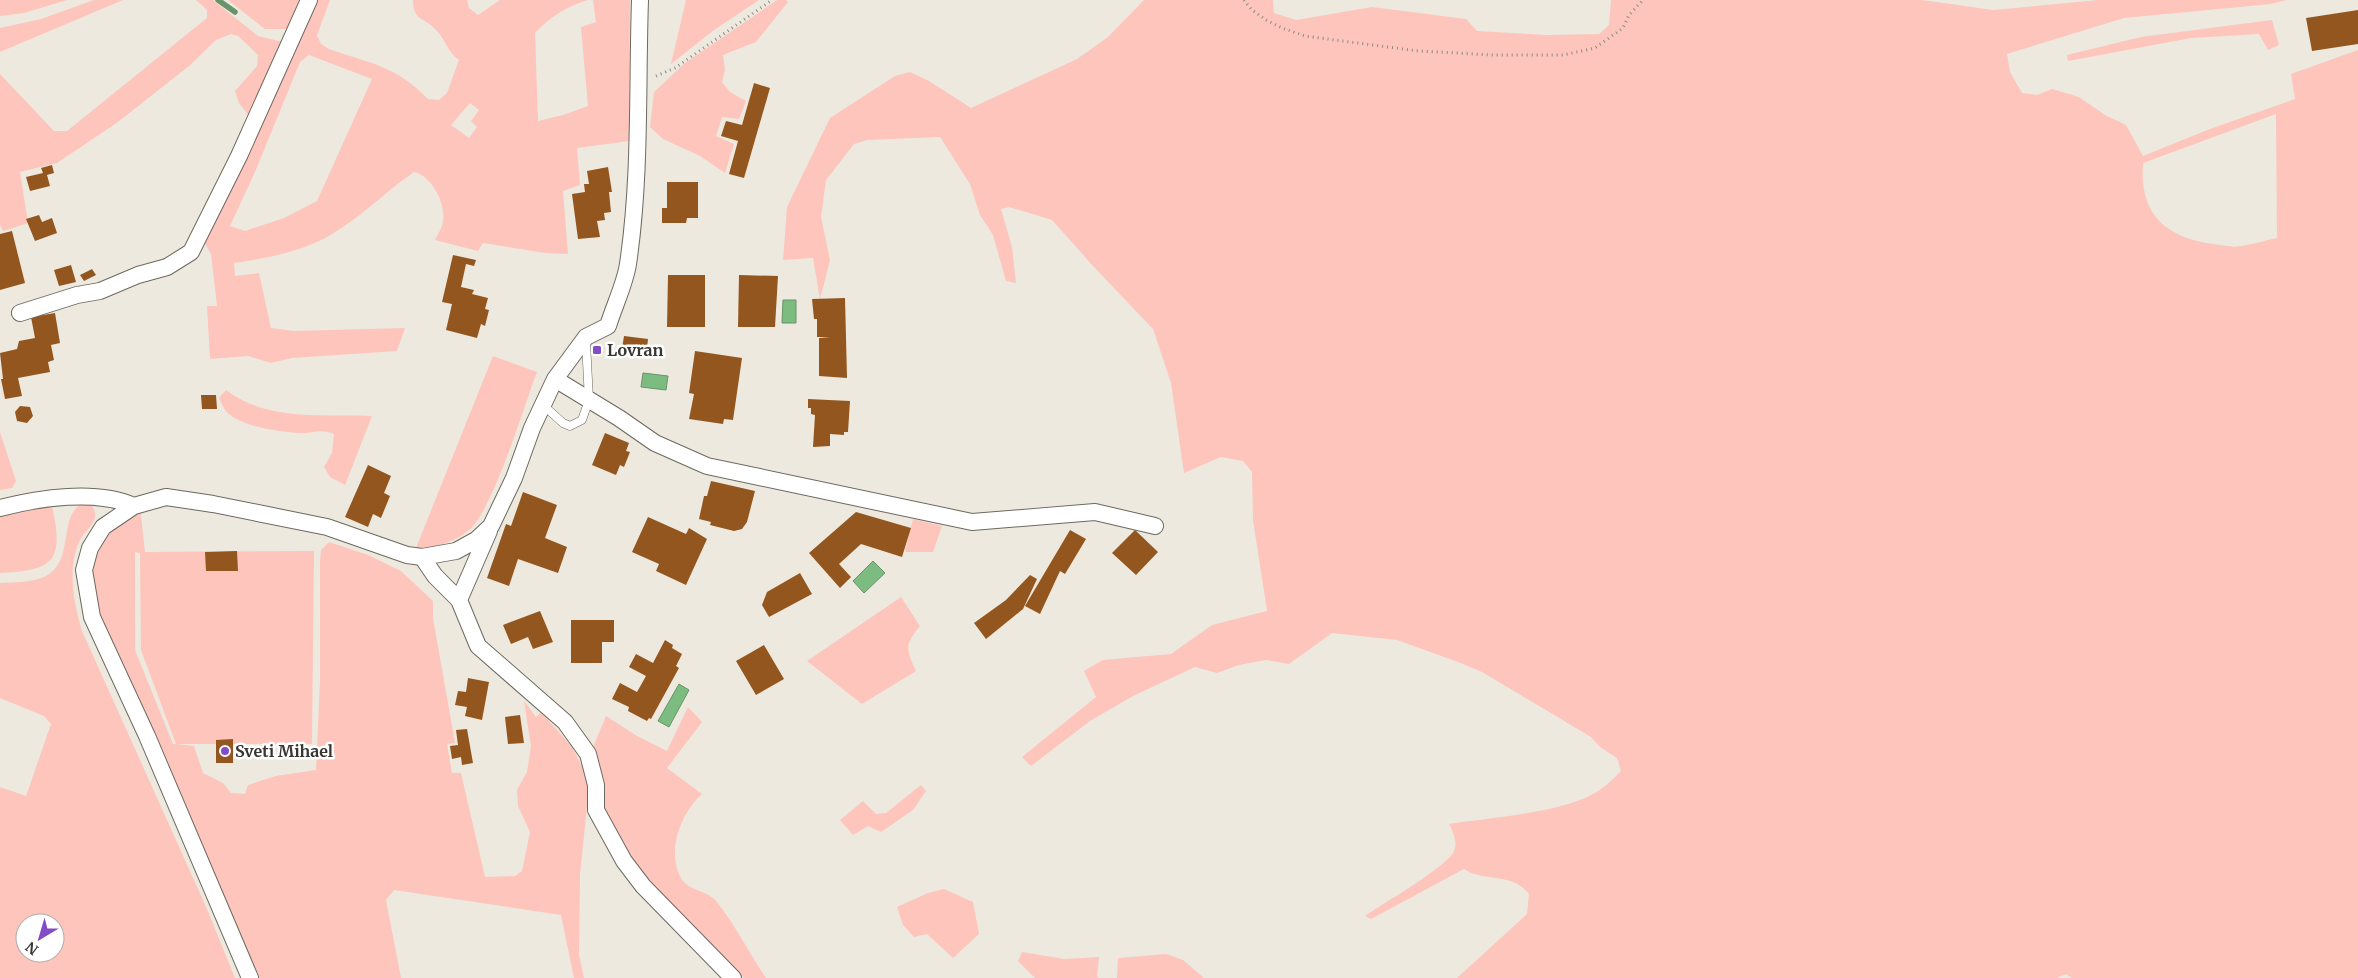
<svg xmlns="http://www.w3.org/2000/svg" width="2358" height="978" viewBox="0 0 2358 978" font-family="Merriweather,serif">
	<style>
		.green { fill: #fdc5bc; fill-rule: evenodd }
		.water { fill: #7dbc81; stroke: #689469 }
		.lines { fill: none; stroke-linecap: round; stroke-linejoin: round }
		.stream { stroke: #689469; stroke-width: 5.5 }
		.building { fill: #94561f }
		.lane-casing { stroke: #6d6960; stroke-width: 9 }
		.street-casing { stroke: #6d6960; stroke-width: 18 }
		.path { stroke: #8d8a82; stroke-width: 3; stroke-dasharray: 1 4; stroke-linecap: butt }
		.lane { stroke: #fff; stroke-width: 8 }
		.street { stroke: #fff; stroke-width: 16 }
		.poi-dot { fill: #824dc4; stroke: #fff; stroke-width: 2 }
		.labels { text-anchor: middle; dominant-baseline: central; stroke-width: 5; stroke-linejoin: round; paint-order: stroke }
		.poi-label { font-size: 16px; font-weight: bold; fill: #373631; stroke: #fff; text-anchor: start }
	</style>
	<rect width="100%" height="100%" fill="#eee9de"/>
	<path class="green" d="M0 0H67L24 13 0 16Z
		M94 0H123L0 52V28L41 19Z
		M196 0H213L258 36 283 42 251 119 239 103 235 91 257 66 258 55 238 36 231 34 216 40 189 66 118 122 57 163 20 172 28 223 3 231 0 225V74L54 131H67L207 18V10Z
		M228 0H301L287 29H265Z
		M312 0H330L317 35 321 44 329 49C371 64 395 65 428 99L439 100 447 93 459 60C446 51 446 38 433 27 427 21 419 20 415 12 413 8 413 4 413 0H467L469 8 478 15 500 0H588C567 6 550 17 535 33L538 121 563 115 588 106 581 27 596 22 593 0H630L629 141 577 148 580 185 563 191 568 254 545 253 483 243 478 251 435 240C437 236 440 231 442 226 448 207 433 176 414 172 388 190 366 212 340 229 310 250 269 258 234 263L235 276 259 273 271 328 294 331 405 328 397 351 292 358 271 363 248 356 210 359 207 306H217L211 254 204 242ZM309 55 372 79 317 201 284 218 245 231 230 226 255 172 300 62ZM470 103 479 110 471 121 477 127 469 138 451 125Z
		M686 0H759L714 30 671 64Z
		M777 0H786L788 2 756 42 723 55 725 70 722 82 730 92 746 101 739 119 722 117 716 136 734 144 725 173 700 156 663 139 650 127 654 92 685 63Z
		M1144 0H1273L1274 13 1296 20 1372 7 1466 19 1477 31 1546 35 1599 34 1609 25 1611 0H1922L1993 10 2099 0H2287L2271 4 2124 18 2007 54 2010 72 2022 93 2037 95 2052 89 2079 97 2105 115 2126 125 2143 156 2210 129 2295 99 2291 74 2358 50V978H2072L2066 974 2057 978H1457L1527 914 1529 894C1512 872 1482 882 1464 869L1371 919 1365 916C1382 904 1447 867 1454 851 1458 841 1453 832 1449 824 1488 818 1557 813 1591 795 1603 789 1611 781 1621 771L1617 758 1600 747 1591 737 1482 672 1458 662 1397 640 1332 633 1289 664 1266 660 1239 665 1217 673 1195 667 1133 696 1090 721 1031 766 1022 757 1096 697 1084 671 1103 660 1171 654 1212 625 1267 611 1253 520 1252 472 1243 461 1221 457 1184 473 1171 383 1153 329 1093 266 1052 220 1009 207 1001 209 1012 247 1016 283 1006 281 993 235 980 215 970 184 940 137 867 140 854 144 826 180 821 217 830 260 820 299 813 258 783 260 787 207 830 118 895 76 910 72 929 81 971 108 1077 59 1108 37ZM2276 114 2277 238C2265 240 2252 245 2240 246 2232 248 2222 245 2213 244 2165 237 2139 214 2143 163Z
		M2272 20 2279 45 2268 50 2259 34 2191 38 2068 61 2067 55 2141 37Z
		M493 356 537 372C525 404 492 512 469 530 453 543 436 547 416 548Z
		M226 390C268 422 322 414 372 416L345 485 330 477 324 467 332 453 334 434C319 428 314 434 300 433 280 432 244 427 229 414 224 411 222 403 219 398Z
		M0 432 16 481 12 488 0 490Z
		M89 502C105 520 86 527 79 542 67 570 74 603 82 631L207 909 235 978H0V787L26 796 51 724 44 716 0 698V583C15 582 32 583 46 576 77 560 55 507 89 502ZM25 923H55V953H25Z
		M52 506C64 560 55 571 0 573V516Z
		M140 507 145 552 314 551 312 744H177L194 746 203 773 223 783 231 793 245 794 248 785 276 776 316 770 320 681V562L321 550 329 542 368 555 401 571 433 601V618L455 743 447 744 452 773H461L485 877 515 876 522 871 530 832 518 806 517 790 527 772 531 746 524 701 536 717 541 712 572 747 585 772 589 787 580 875 579 955 584 978H574L561 915 394 890 386 900 401 978H256L104 631C100 614 93 595 91 578 88 546 119 525 140 507ZM135 552 140 553 141 650 176 744H173L135 650Z
		M913 519 942 526 933 552H905Z
		M901 597 920 626C904 645 906 649 916 671L862 704 807 661Z
		M688 707 702 722 667 768 702 794C681 813 666 851 681 878 688 891 707 890 716 901 735 924 749 953 766 978H744L648 881 602 817 591 752 606 716 637 736 667 751Z
		M921 785 926 791 913 810 881 832 868 826 853 835 840 820 863 801 876 814 886 813Z
		M944 889 973 902 979 934 953 958 927 934 914 937 903 925 897 907 928 893Z
		M1022 952 1064 959 1099 957 1097 977 1099 978H1035L1018 961Z
		M1166 954 1183 960 1204 978H1117L1118 958Z"/>
	<path class="water" d="M783 300H796V323H782Z
		M643 373 668 376 666 390 641 387Z
		M873 561 885 573 864 593 853 581Z
		M679 684 689 690 669 727 658 721Z"/>
	<g class="lines">
		<path class="stream" d="M218 0 235 12"/>
	</g>
	<path class="building" d="M2358 10V44L2312 51 2306 18Z
		M754 83 770 88 744 178 729 174 738 141 721 136 726 121 742 125Z
		M52 165 54 173 47 175 50 186 30 191 26 177 43 173 41 168Z
		M608 167 612 192H609L611 212 604 213 605 220 597 221 600 237 578 239 572 194 585 192 584 184H589L587 171Z
		M667 182H698V218H687L686 223H662V208H667Z
		M39 215 42 222 52 218 57 233 35 241 26 219Z
		M12 231 25 283 0 290V234Z
		M453 255 476 260 474 266 466 264 461 287 474 290 472 294 488 298 485 309 489 310 485 326 481 324 477 338 446 330 452 304 442 302Z
		M71 265 76 282 59 286 54 270Z
		M92 269 96 275 84 281 80 275Z
		M668 275H705V327H667Z
		M739 275 778 276 775 327H738Z
		M845 298 847 378 819 376V338L830 337H817V319H814L812 299Z
		M55 313 60 343 51 345 54 360 48 362 50 372 18 378 22 396 5 399 1 379H3L0 353 17 349 19 341 35 338 31 317Z
		M624 336 648 339 646 358 621 355Z
		M695 351 742 358 733 420 724 419 723 424 689 419 694 394 689 393Z
		M201 395H216L217 409H202Z
		M808 399 850 401 848 432H844V435L830 434V446L813 447 815 415 811 414V408H808Z
		M20 406 30 407 33 416 27 423 17 421 15 412Z
		M605 433 629 443 626 451 630 452 624 467 620 465 616 475 592 465Z
		M368 465 391 476 384 493 390 496 381 518 373 514 368 527 345 517Z
		M711 481 755 491 747 522 742 529 734 531 710 525 711 522 699 519 704 496H707Z
		M523 492 557 505 545 538 567 547 558 573 518 559 509 586 487 578 506 524 511 526Z
		M856 512 911 528 902 557 861 544 839 564 851 577 840 588 809 553Z
		M648 517 686 534 689 528 707 539 686 585 656 571 659 564 632 552Z
		M1070 530 1086 539 1065 574 1060 571 1040 614 1025 606Z
		M1135 530 1158 552 1136 575 1112 553Z
		M237 551 238 571H206L205 552Z
		M800 573 812 594 769 617 762 605 767 592Z
		M1030 575 1037 579 1023 609 986 639 974 623 1006 600Z
		M540 611 553 642 533 649 528 637 511 644 503 625Z
		M571 620H614V642H602V663H571Z
		M665 640 673 645 672 648 682 654 676 666 679 668 651 719 649 718 647 721 628 711 629 707 612 699 620 683 637 692 646 676 629 667 636 654 653 663Z
		M764 645 784 679 756 695 736 661Z
		M468 678 489 682 482 720 465 716 467 707 455 705 458 691 466 692Z
		M520 715 524 743 508 744 505 717Z
		M467 729 473 763 462 765 461 757 452 759 450 746 458 745 456 730Z
		M233 739V763H216V740Z"/>
	<g class="lines">
		<defs>
			<path id="lane" d="M543 405 563 423 570 426 582 420 589 400 586 342"/>
			<path id="street" d="M20 313 77 295 100 291 138 275 167 267 191 252 239 156 309 0
				M555 379 619 418 655 443 707 466 972 522 1095 512 1155 526
				M0 508C39 498 96 489 134 506
				M422 557 435 576 459 600 478 646 565 722 588 754 596 785V810L624 861 643 886 733 978
				M459 600 489 531
				M250 978 147 736 92 617 84 570 90 548 103 527 134 506 166 497 213 504 327 527 407 555 422 557 456 551 476 540 491 526 514 478 532 428 555 379 586 337 608 326C614 306 625 284 628 264 641 176 637 88 640 0"/>
		</defs>
		<use href="#lane" class="lane-casing"/>
		<use href="#street" class="street-casing"/>
		<path class="path" d="M1244 0 1251 9 1266 20 1282 28 1305 36 1418 51 1493 55H1563L1595 48 1623 28 1629 15 1643 0
			M656 76 675 68 772 0"/>
		<use href="#lane" class="lane"/>
		<use href="#street" class="street"/>
	</g>
	<g class="poi-dot">
		<rect x="592" y="345" width="10" height="10" rx="2.5"/>
		<circle cx="225" cy="751" r="5"/>
	</g>
	<g class="labels">
		<g class="poi-label">
			<text x="607" y="350">Lovran</text>
			<text x="235" y="751">Sveti Mihael</text>
		</g>
	</g>
	<g transform="translate(40 938) rotate(218)"><circle r="24" fill="#ffffff" stroke="#afafad"/>
	<path d="M0-4L9 19L0 12L-9 19Z" fill="#824dc4"/>
	<text y="-8" font-size="14" font-weight="bold" text-anchor="middle" fill="#373631">N</text>
	</g>
</svg>
